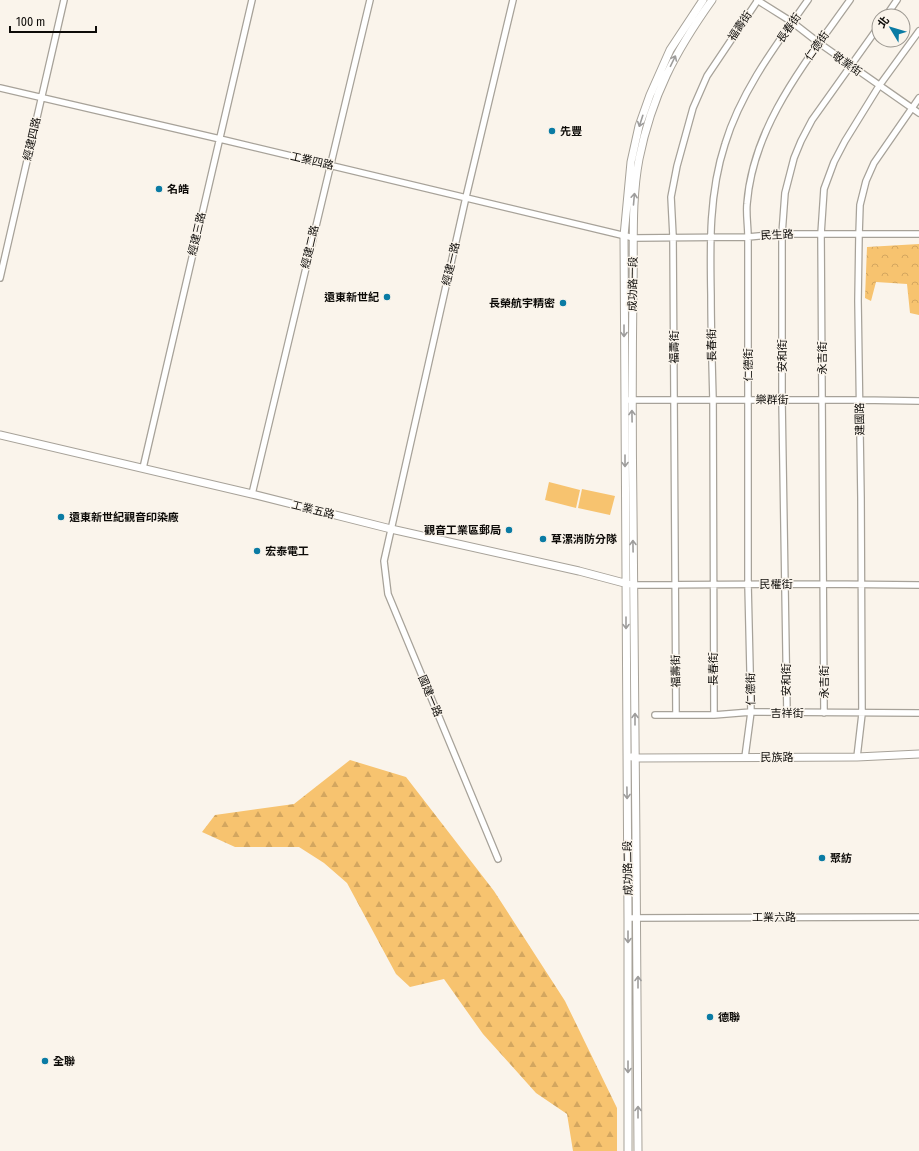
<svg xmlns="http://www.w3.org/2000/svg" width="919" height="1151" viewBox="0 0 919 1151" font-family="'Fira Sans Condensed','Noto Sans TC',sans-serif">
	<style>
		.forest { fill: url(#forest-firs) }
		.park { fill: url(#park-crowns) }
		.garden { fill: #f7c36f }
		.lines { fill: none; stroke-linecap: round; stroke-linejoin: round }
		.minor-casing { stroke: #a7a299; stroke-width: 8 }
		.tertiary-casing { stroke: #a7a299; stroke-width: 9 }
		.minor { stroke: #fff; stroke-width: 5.5 }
		.tertiary { stroke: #fff; stroke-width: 7 }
		.oneway { stroke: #9e9d9c }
		.poi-dot { fill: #0a7ba4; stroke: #faf4eb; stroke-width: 1.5 }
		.labels { text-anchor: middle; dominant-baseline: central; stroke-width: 3; stroke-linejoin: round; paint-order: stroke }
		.street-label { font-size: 11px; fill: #0d0b08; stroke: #faf4eb }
		.poi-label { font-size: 11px; font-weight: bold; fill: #0d0b08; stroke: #faf4eb; text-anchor: start }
	</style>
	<defs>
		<pattern id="forest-firs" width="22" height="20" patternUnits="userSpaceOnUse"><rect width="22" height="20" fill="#f7c36f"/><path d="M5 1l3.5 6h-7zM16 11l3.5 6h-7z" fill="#d3a65f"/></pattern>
		<pattern id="park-crowns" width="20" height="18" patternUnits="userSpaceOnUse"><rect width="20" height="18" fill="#f7c36f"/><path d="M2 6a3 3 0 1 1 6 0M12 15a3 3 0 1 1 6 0" fill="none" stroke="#d3a65f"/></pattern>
	</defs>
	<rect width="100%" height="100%" fill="#faf4eb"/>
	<path class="forest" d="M350 760 406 777 494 891 565 1001 617 1108V1151H573L567 1114 536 1093 483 1034 444 979 410 987 396 974 347 883 324 863 299 847H235L202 832 215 815 294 804Z"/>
	<path class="park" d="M919 244V315L910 313 907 284 876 282 871 301 865 298 867 247Z"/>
	<path class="garden" d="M549 482 580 490 576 508 545 500Z
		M582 489 615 496 610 515 578 508Z"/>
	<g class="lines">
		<defs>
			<path id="minor" d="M757 0 792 22 819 43 919 113
				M886 16 897 0
				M0 88 220 139 634 238 748 237 782 234H919
				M0 278 64 0
				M625 400H860L919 401
				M143 468 252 0
				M252 494 370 0
				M634 585 823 584 919 585
				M787 713 782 401V234L785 193 794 158 801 141 812 120 879 26
				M824 713 821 234 824 189 834 162 845 141 879 86 919 31
				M655 715H714L751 712 919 713
				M676 715 673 236 671 197 677 166 693 108 707 76 758 0
				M714 715C713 609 714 504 713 399 712 364 711 329 711 295 710 244 709 193 725 144 741 91 776 45 808 0
				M745 757 751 712 748 584V237C748 226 746 214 747 204 753 125 806 62 850 0
				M857 757 862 714 861 498 858 301 859 235 860 205 866 181 874 163 919 98
				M498 859 388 594 384 561 466 197 513 0
				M628 918 919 917"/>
			<path id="tertiary" d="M0 435 252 494 391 529 579 571 628 584
				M632 757 635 758 857 757 919 754
				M628 1151V918L624 236 631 162 639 126 650 95 670 50 703 0
				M638 1151C637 938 635 724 633 511 632 436 632 362 633 288 634 245 631 201 639 159 652 95 675 52 712 0"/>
		</defs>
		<use href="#minor" class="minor-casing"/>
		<use href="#tertiary" class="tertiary-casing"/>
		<use href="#minor" class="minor"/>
		<use href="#tertiary" class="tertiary"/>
	</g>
	<defs><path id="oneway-shaft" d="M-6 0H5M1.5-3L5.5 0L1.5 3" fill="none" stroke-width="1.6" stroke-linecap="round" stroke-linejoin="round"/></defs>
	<g class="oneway">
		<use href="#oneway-shaft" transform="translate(673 61) rotate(-64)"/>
		<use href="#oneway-shaft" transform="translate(641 121) rotate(108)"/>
		<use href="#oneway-shaft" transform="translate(634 199) rotate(-85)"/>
		<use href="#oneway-shaft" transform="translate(624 331) rotate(90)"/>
		<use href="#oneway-shaft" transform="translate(632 416) rotate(-91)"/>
		<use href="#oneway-shaft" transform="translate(625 461) rotate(90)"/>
		<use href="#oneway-shaft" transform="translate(633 546) rotate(-91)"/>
		<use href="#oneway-shaft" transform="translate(626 623) rotate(90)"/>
		<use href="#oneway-shaft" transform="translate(635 719) rotate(-90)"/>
		<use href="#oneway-shaft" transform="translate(627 793) rotate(89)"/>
		<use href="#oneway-shaft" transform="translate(628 937) rotate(90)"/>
		<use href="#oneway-shaft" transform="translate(638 982) rotate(-90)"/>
		<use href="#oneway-shaft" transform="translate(628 1067) rotate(90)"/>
		<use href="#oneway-shaft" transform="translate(638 1112) rotate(-90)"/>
	</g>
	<g class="poi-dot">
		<circle cx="552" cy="131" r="4"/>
		<circle cx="159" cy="189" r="4"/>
		<circle cx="387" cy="297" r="4"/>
		<circle cx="563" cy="303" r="4"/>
		<circle cx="61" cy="517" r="4"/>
		<circle cx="509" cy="530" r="4"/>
		<circle cx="543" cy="539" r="4"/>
		<circle cx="257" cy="551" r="4"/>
		<circle cx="822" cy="858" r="4"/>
		<circle cx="710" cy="1017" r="4"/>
		<circle cx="45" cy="1061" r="4"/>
	</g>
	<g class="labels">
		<g class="street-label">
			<text transform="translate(740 26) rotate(-56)">福壽街</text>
			<text transform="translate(789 28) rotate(-55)">長春街</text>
			<text transform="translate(817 46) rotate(-55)">仁德街</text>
			<text transform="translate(847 64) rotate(35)">敬業街</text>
			<text transform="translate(32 139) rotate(-77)">經建四路</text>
			<text transform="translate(312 161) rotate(13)">工業四路</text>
			<text transform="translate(197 234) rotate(-77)">經建三路</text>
			<text transform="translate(777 235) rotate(-3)">民生路</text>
			<text transform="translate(310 247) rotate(-77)">經建二路</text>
			<text transform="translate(451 264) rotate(-77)">經建一路</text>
			<text transform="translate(633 284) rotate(-89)">成功路一段</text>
			<text transform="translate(712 345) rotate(-91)">長春街</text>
			<text transform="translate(674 347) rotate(-90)">福壽街</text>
			<text transform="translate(782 356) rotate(-90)">安和街</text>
			<text transform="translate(822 358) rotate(-90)">永吉街</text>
			<text transform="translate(748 365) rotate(-90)">仁德街</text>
			<text transform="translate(772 400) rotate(1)">樂群街</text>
			<text transform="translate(860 419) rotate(-91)">建國路</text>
			<text transform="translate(313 510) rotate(14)">工業五路</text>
			<text x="776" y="584">民權街</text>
			<text transform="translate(713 669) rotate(-90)">長春街</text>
			<text transform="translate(676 671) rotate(-91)">福壽街</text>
			<text transform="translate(786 680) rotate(-90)">安和街</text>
			<text transform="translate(824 682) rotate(-90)">永吉街</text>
			<text transform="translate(751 689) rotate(-91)">仁德街</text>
			<text transform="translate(430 696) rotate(67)">國建一路</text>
			<text x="787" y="713">吉祥街</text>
			<text x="777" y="757">民族路</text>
			<text transform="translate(628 868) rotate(-91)">成功路二段</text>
			<text x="774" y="917">工業六路</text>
		</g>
		<g class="poi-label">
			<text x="560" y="131">先豐</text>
			<text x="167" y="189">名皓</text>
			<text x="379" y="297" text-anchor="end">遠東新世紀</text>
			<text x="555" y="303" text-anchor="end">長榮航宇精密</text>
			<text x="69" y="517">遠東新世紀觀音印染廠</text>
			<text x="501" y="530" text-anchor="end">觀音工業區郵局</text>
			<text x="551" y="539">草漯消防分隊</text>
			<text x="265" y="551">宏泰電工</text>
			<text x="830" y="858">聚紡</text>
			<text x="718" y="1017">德聯</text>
			<text x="53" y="1061">全聯</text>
		</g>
	</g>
	<g transform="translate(891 28) rotate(308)"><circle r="19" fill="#faf4eb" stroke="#9b9790"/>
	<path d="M0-3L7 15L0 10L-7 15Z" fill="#0a7ba4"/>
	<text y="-6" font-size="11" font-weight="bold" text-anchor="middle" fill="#0d0b08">北</text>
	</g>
	<path d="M10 26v6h86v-6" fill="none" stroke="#0d0b08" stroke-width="2"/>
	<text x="16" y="26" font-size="12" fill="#0d0b08" stroke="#faf4eb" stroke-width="3" paint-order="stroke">100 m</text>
</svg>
